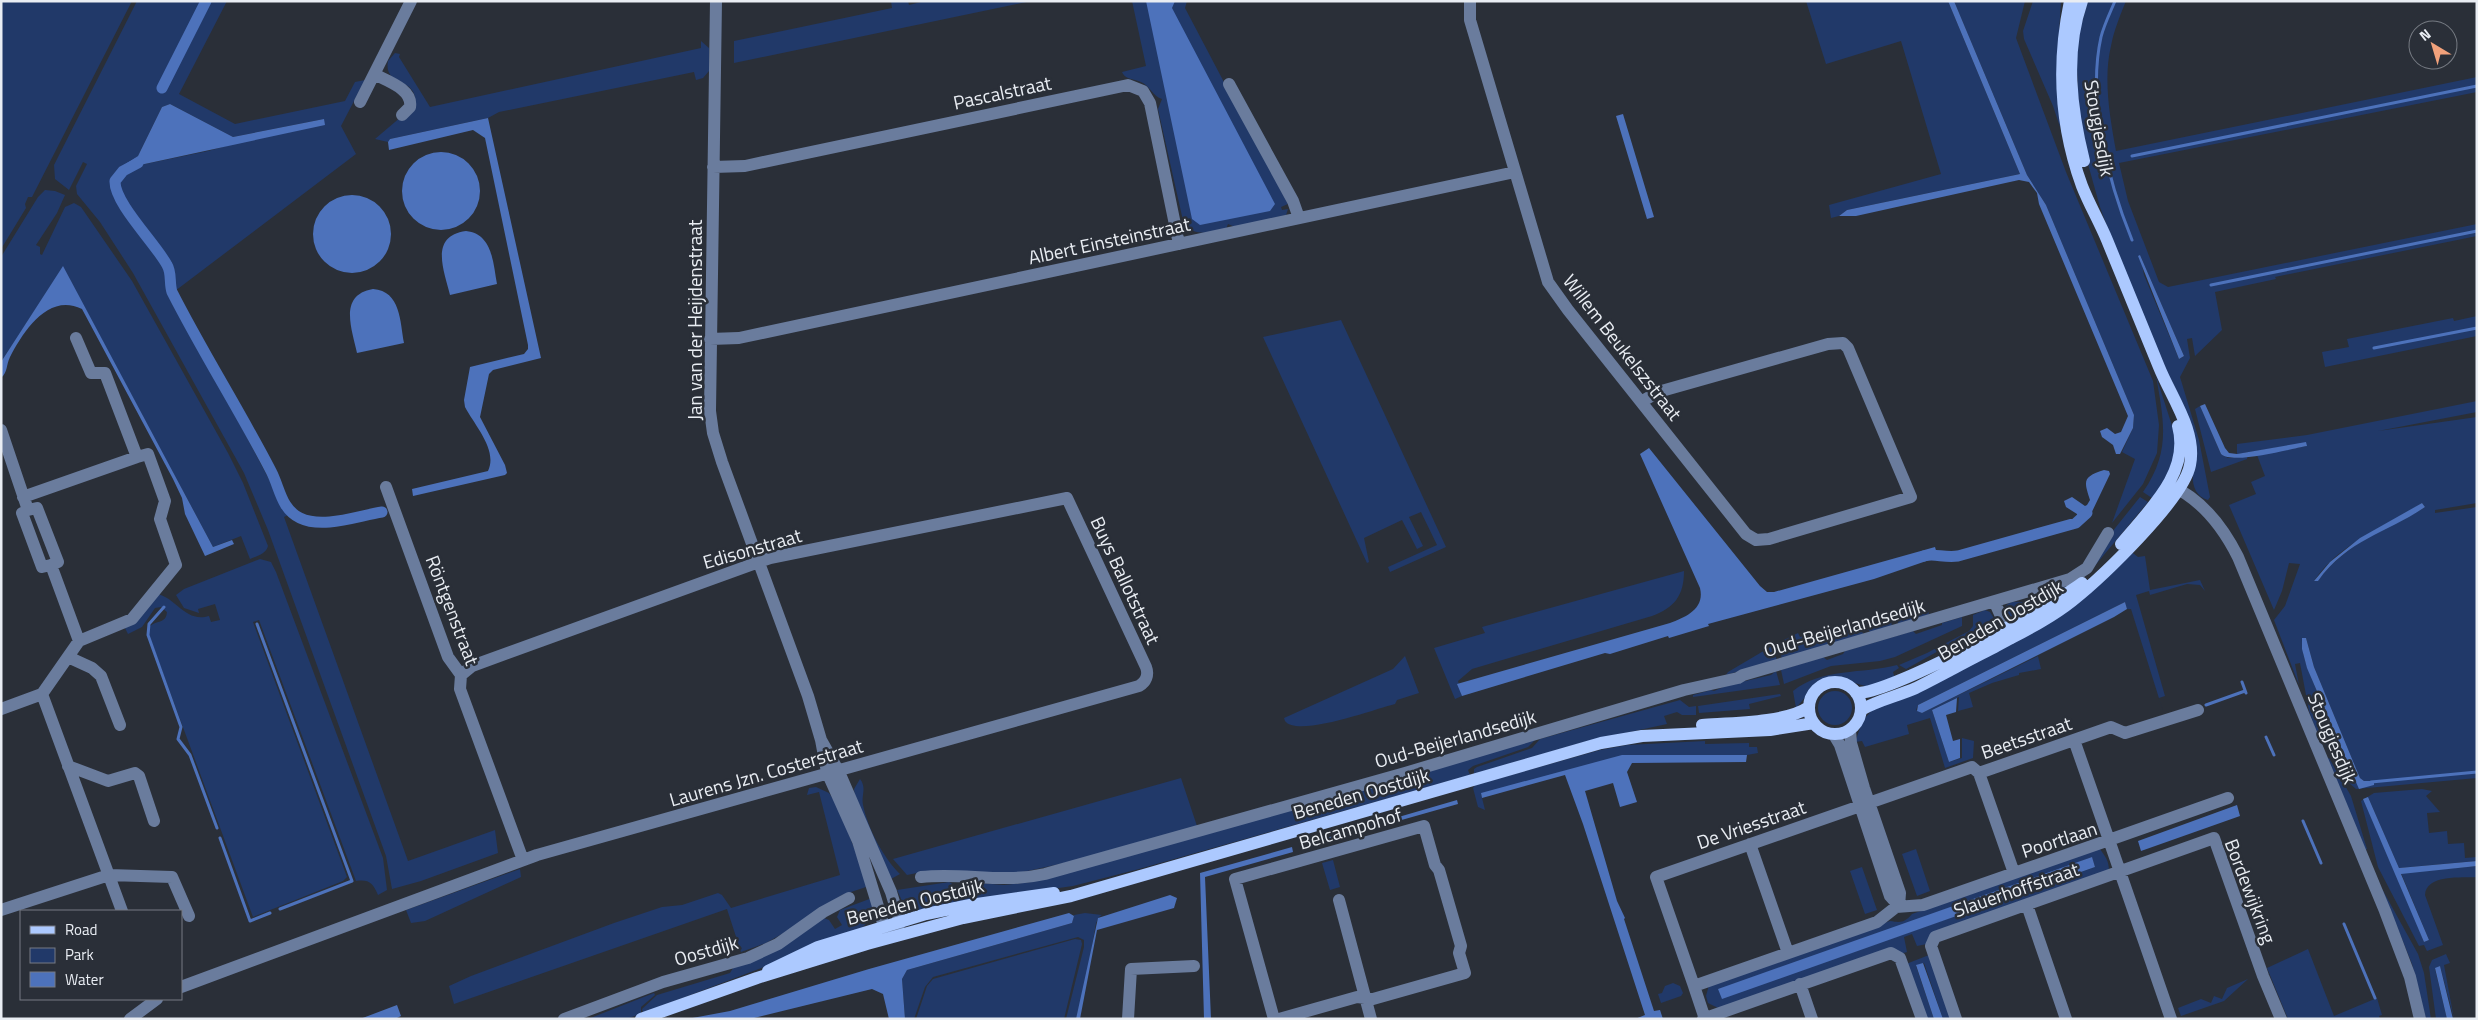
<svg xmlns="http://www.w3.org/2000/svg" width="2478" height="1020" viewBox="0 0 2478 1020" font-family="'Titillium Web',sans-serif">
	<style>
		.green { fill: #213969; fill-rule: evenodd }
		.water { fill: #4d72bb }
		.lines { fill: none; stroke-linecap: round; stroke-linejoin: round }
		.stream { stroke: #4d72bb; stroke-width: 3 }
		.canal { stroke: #4d72bb; stroke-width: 11 }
		.minor { stroke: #6a7c9d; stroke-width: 12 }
		.major { stroke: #acc9ff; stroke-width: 12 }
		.labels { text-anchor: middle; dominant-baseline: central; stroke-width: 5; stroke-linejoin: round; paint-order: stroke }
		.street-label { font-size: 19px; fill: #e9edf3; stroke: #2a2f38 }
	</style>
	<rect width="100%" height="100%" fill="#2a2f38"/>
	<path class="green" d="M1 1H132L32 197H28L25 204 26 208 1 249Z
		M137 1H227L179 94 235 124 345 101 355 82 365 80 341 126 356 154 175 291 174 272 168 258 121 194 117 183 121 175 140 165 208 151 324 119 233 137 170 104 162 107 138 156 120 169 115 175 112 185 119 200 165 266 169 291 288 515 284 517 408 861 495 830 498 853 421 881 392 889 386 856 268 530 244 473 133 273 100 222 77 194 76 186 87 164 83 162 69 190 55 179 54 165Z
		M891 1H908L909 5 925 1H1031L734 63V41L892 8Z
		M1132 1H1187L1185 8 1288 204 1281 207 1282 210 1288 209 1286 215 1235 227 1228 224 1226 229C1210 232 1197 237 1184 225L1158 109 1162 99C1153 96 1151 88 1143 83 1135 78 1126 81 1122 72L1146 66Z
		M1806 1H1948L2020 174 1847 210 1839 216 1831 218 1829 205 1941 174 1901 41 1826 64Z
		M1954 1H2025L2016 38 2066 172 2153 381 2159 425 2157 453 2143 484 2112 523 2135 459 2122 452 2133 428 2134 415 2046 205 2027 175Z
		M2033 1H2061L2058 49 2060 127 2053 106 2024 39 2023 31Z
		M2088 1H2126C2120 16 2114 30 2111 46 2103 79 2110 118 2116 151L2477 77V92L2119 163 2128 201 2159 282 2168 287 2477 224V236L2275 277 2276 279 2215 292 2222 330 2195 356 2192 338 2187 339 2190 358 2180 377 2199 440 2210 497 2208 500C2192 496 2191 478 2194 465L2100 207 2086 157 2079 121 2076 43ZM2140 255 2184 356 2179 359 2144 275Z
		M701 41 709 48V71L703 78 696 80 694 72 499 112 488 118 390 139 388 142 375 139 415 105C419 76 383 88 388 61L395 53 400 54 399 57 430 107 701 48Z
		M45 190 55 191 65 195 57 213 36 245 40 247V254L42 255 65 207 74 203 81 207 132 281 228 453 243 483 268 546C266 554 257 556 250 559L241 536 213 547 63 267 1 362V257L38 197Z
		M2477 316V336L2325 367 2322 352 2349 347 2347 339 2453 318 2454 321Z
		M1341 320 1446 547 1390 572 1388 567 1437 545 1421 512 1409 517 1423 546 1417 549 1402 520 1364 538 1369 562 1367 563 1263 337Z
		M2156 376 2176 438 2173 468 2152 498 2143 492C2171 452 2164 421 2156 376Z
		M2477 401V412L2378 431 2477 417V503L2435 510V513L2477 507V778L2356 789 2349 783 2315 728 2309 711 2300 663 2295 664 2299 685 2274 620 2285 606 2300 564 2289 563 2282 591 2274 610 2229 505 2256 494 2251 482 2265 476 2257 455 2306 446V443L2237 454V444L2307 435ZM2422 503 2425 507C2413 515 2400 520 2387 526 2361 540 2336 557 2318 580L2314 581C2340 542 2385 528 2422 503ZM2302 638H2306L2314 667 2360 778 2364 781H2374V785L2359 787C2343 757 2331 725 2318 694 2311 675 2301 658 2302 638Z
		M2200 406 2221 454 2228 458 2247 457V459L2211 472 2195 409Z
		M2140 497 2148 502 2093 568 2104 542Z
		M2129 550 2138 557 2145 556 2150 590 2200 580 2205 591 2200 585 2187 584 2150 595 2149 591 2136 595 2165 696 2159 698 2163 711 2131 609H2127L2125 602 1918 705 1916 710 1922 713 2038 656 2041 669 2019 673V675L1992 683 1969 693 1973 707 1958 711 1959 697 1932 710 1949 762 1962 758V738L1974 741 1973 758 1945 768 1930 718 1907 725 1909 734 1865 747 1862 741 1855 742 1863 720 1876 706 2014 641Z
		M260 559 271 562 276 572 383 858 387 890 378 895C373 883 369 879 356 881L259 620 253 622 347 877 343 881 253 917 149 635 150 626C157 620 166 624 167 612L161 607 155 608 142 627 128 634 124 626 157 594C177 598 185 623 209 616L211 622 220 620 215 604 198 609 199 613 184 608 176 595 184 589Z
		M1684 571C1684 596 1674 608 1652 616L1472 669 1458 681 1462 696 1455 699 1434 648 1485 633 1482 627Z
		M2062 586 2066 587 2017 617 2010 616 2004 609C2009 598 2020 603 2029 602 2038 600 2057 594 2062 586Z
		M1920 603 1929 613 1927 617 1899 625 1894 612Z
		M1985 610 1990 612 1995 620 1993 628 1987 633 1951 644 1906 669 1899 665 1927 653 1969 631 1973 626V615Z
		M1889 613 1892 626 1871 633 1862 621Z
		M1962 617V626L1895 657 1880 661 1831 666 1784 684 1781 670 1823 657 1827 660 1843 654 1845 651 1913 631 1916 634 1942 625V623Z
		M1855 620 1864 635 1782 658 1776 644 1798 633 1800 637Z
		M1772 646 1777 660 1726 675 1728 672Z
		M1405 656 1419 693 1397 700 1395 704C1375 709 1297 738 1285 721L1284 718 1393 669Z
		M1897 665 1899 668 1893 672 1895 679 1872 688 1841 679 1826 680 1813 688 1796 708 1793 691C1821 668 1863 674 1897 665Z
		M1776 671 1780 685 1693 697V695L1711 690 1714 691 1728 685 1771 675Z
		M1818 708a17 17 0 1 1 34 0a17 17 0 1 1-34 0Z
		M1780 694 1781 696 1749 704 1750 709 1699 713 1698 706Z
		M1680 700 1689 707 1696 706V715H1682L1677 712 1664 716 1667 724 1584 742 1474 774V769L1477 767 1532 748 1540 739Z
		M1535 740 1528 747 1473 766 1468 770 1470 775 1139 869 1073 886 965 901 924 910H913L903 903 897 890 949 882 954 885V898H961L964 884 966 882 1004 885 1031 882Z
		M1705 741V744L1749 743V747H1757L1758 753 1747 755H1627L1481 794 1485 810 1478 807 1473 788 1475 785 1600 750 1627 745Z
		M2329 758 2351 796 2367 849 2365 850 2327 759Z
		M1181 778 1197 826 1069 862 1014 874 917 873 907 875 893 859Z
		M860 779C867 788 861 795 863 805 868 829 883 857 900 874L891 879 855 800 854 789Z
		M816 787 829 793 837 804 869 886 842 895 789 930 766 943 741 952 727 909 454 1004 449 986 471 976 614 923 662 907 682 905 718 893 722 895 731 908 840 875 819 792 807 795 809 788Z
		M2422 789 2432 791 2426 796 2440 812 2427 813 2429 833 2447 831 2448 844 2464 843 2465 858 2477 857V861L2399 868 2368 797 2424 942 2429 940 2401 873 2477 866V877C2462 878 2426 874 2425 895L2443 945 2427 951 2424 945 2419 946 2378 867 2361 801 2374 793Z
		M2099 848C2105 856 2109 860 2109 871L1927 944 1917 946 1912 934 1904 937 1907 952 1718 1008 1708 1003 1706 996 1709 985 1890 921C1902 923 1905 922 1912 914ZM2092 858 2095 867 1722 998 2092 857Z
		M1916 849 1930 891 1917 896 1902 854Z
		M1333 860 1340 887 1330 890 1322 863Z
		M1862 867 1877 910 1865 914 1850 871Z
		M520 869 521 877 425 921 411 923 406 910Z
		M2381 887 2418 954 2424 973 2431 1019H2426L2412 964Z
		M872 898C875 914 870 923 856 932L643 1013 642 1009 657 995 730 973 733 968 824 918 829 920 835 929 842 925 837 917 840 910Z
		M1085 913 1102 915 1099 917 1096 923 1085 986 1076 1019H1066L1084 947V940L1078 937 933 977 925 987 914 1019H905L902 979 907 970 1072 923 1074 915Z
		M1075 939 1081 940 1082 944 1064 1019H916L927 986 933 979Z
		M2308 949 2334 1016 2377 998 2382 1015 2379 1016 2380 1019H2288L2267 968Z
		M2446 954 2450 963 2444 965 2454 1019 2440 966 2435 969 2447 1019H2436L2429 967 2432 960Z
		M1929 955 1952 1019H1943L1924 963 1916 966 1934 1019H1925L1906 964Z
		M2248 979 2224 1001 2181 1016 2178 1008 2201 999 2211 1003 2214 996 2222 999 2227 988Z
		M1673 983 1680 986 1683 993 1681 996 1661 1003 1658 994 1662 993 1665 986Z
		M654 993 655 995 641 1007V1014L626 1019H588Z"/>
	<path class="water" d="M1146 1H1175L1172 8 1275 204 1270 211 1200 225 1192 219Z
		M1948 1H1954L2027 175 2046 205 2134 415 2133 428 2120 454H2116L2113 445 2102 437 2100 431 2107 428 2115 434 2121 432 2128 416 2039 204 2037 193 2029 182 2019 180 1856 216H1839L1847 210 2020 174Z
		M170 104 233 137 324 119 325 125 140 165 127 171 124 165 138 156 162 107Z
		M1623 114 1654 217 1647 219 1616 116Z
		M488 118 541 358 493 370 489 374 480 417 505 465 507 473 505 475 413 496 412 489 488 471C498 450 475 426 465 407L464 400 470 367 524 354 528 349V345L485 138 473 130 389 150 388 142 390 139Z
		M402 191a39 39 0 1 1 78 0a39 39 0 1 1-78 0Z
		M313 234a39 39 0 1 1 78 0a39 39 0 1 1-78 0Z
		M466 231C493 234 493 263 497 284L450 295C444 270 429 236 466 231Z
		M2140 255 2184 356 2179 359 2138 256Z
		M63 266 213 547 232 540 234 544 205 556 185 514 182 498 173 479 82 309C48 292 23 332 10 357 6 365 8 372 1 378V362Z
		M373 289C401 291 400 322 404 343L357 353C352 329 338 295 373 289Z
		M2205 404 2225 448 2229 453 2237 454 2306 442 2307 446C2289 449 2233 465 2221 454L2200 406Z
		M1649 448 1760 586 1767 592H1774L1935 547 1938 557 1874 579 1708 624 1709 626 1669 638 1668 636 1610 654 1605 653 1462 696 1457 684 1670 623C1686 617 1705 609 1700 588L1640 454Z
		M2104 470 2109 471 2110 474 2089 518 2078 524 2077 514 2066 507 2064 501 2072 497 2085 506 2087 505 2090 500C2084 481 2082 477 2104 470Z
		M2422 503 2425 507C2387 533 2348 539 2318 581H2314L2330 562 2360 538Z
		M2125 602 2127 609 2114 617 1922 713 1917 711 1918 705Z
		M2302 638H2306L2314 667 2360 778 2364 781H2374V785L2359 789 2307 668 2302 649Z
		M1957 698 1956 712 1946 715 1953 741 1960 739V758L1949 762 1932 710Z
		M1622 755H1747L1746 762 1632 763 1627 772 1637 802 1620 807 1613 783 1585 791 1617 901 1625 918 1624 919 1654 1011 1660 1010 1663 1019H1635L1645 1015 1583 824 1565 775 1482 798 1481 793Z
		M2368 797 2399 868 2477 861V866L2401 874 2429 940 2424 942 2363 799Z
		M1457 800 1458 804 1324 842 1323 839Z
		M2237 805 2240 816 2141 851 2138 841Z
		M1292 847 1293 852 1205 877 1211 1019H1204L1200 873Z
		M2092 857 2095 867 1722 999 1718 989Z
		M1170 895 1177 898 1174 908 1097 930 1080 1019H1076L1098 918Z
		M1069 913 1074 916 1072 923 907 970 902 979 905 1019H889L883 994 872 989 750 1019H687L730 1011 869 969Z
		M1923 963 1943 1019H1934L1916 965Z
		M2440 966 2453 1019H2447L2435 968Z
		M397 1005 401 1016 395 1019H360Z"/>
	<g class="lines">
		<path class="stream" d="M2115 1C2110 13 2104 25 2101 37 2087 100 2108 181 2132 240
			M2132 156 2477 86
			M2211 285 2477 231
			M2374 348 2477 328
			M164 607 149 624 148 635 181 727 178 739 190 755 217 828
			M257 624 352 881 280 909
			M2242 682 2246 693
			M2206 705 2245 691
			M2266 737 2274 755
			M2371 782 2477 772
			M2303 821 2321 863
			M220 838 250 921 270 913
			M2344 924 2375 998"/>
		<path class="canal" d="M162 88 206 1
			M138 163 123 171 115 181C114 203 156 244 167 265 172 273 169 283 172 292 203 353 240 411 271 471 280 488 281 509 300 518 323 529 357 516 382 512
			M1924 556C1934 553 1944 558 1958 556L2076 523 2087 513"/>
		<path class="minor" d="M716 1 710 411 713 433 722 462 808 696 821 740 827 772 858 841 884 926 895 936 900 922 891 892 839 772 821 740
			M1470 1V20L1548 282 1568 310 1746 534 1756 540 1769 539 1911 497 1848 348 1843 343 1828 344 1658 392 1641 402
			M374 74C387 81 413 89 410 107L402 115
			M1229 84 1293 201 1299 218
			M360 102 411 1
			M713 167 745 166 1128 85 1143 91 1150 103 1179 244
			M76 338 91 373H105L137 457 148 454 165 501 160 519 176 565 132 619 79 641
			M710 339 739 338 1515 172
			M1 430 28 510 37 508 58 562 51 565 79 641 42 694
			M2170 485C2201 499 2223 527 2238 557L2385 911 2410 977 2420 1019
			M386 487 448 657 461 675 460 689 523 860
			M23 497 137 457
			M28 510 22 513 42 567 51 565
			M1995 603 2011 638
			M68 657 92 668 101 676 120 725
			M1 709 42 694 122 911
			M1834 735 1840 745 1890 896 1899 906 1900 893 1864 788 1851 743 1850 730
			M2074 740 2109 840 2228 798
			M68 766 108 781 135 773 139 776 154 821
			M1979 773 2014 873
			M1750 844 1788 953
			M921 877C963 872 1002 884 1045 874L1405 773 1684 690 1738 678 1743 675 2070 579 2087 568 2108 533
			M1339 900 1371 1019
			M2027 905 2066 1019
			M1 910 109 875 172 877 189 916
			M1800 984 1812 1019
			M1694 986 1656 877 1972 767 1979 773 2111 727 2125 733 2198 710
			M181 987 537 855 1139 686C1146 682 1149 675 1146 667L1067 498 770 558 472 666 461 675
			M130 1019 157 999
			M564 1019 663 982 748 958 778 944 823 912 849 898
			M1128 1019 1131 969 1194 966
			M1274 1019 1235 879 1424 826 1435 865 1439 870 1461 946 1459 953 1465 973 1373 999 1357 997 1279 1019
			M1703 1019 1891 953 1900 958 1922 1019
			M1705 1019 1694 986 1877 922 1896 907 1923 905 2109 840 2171 1019
			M1956 1019 1931 946 1935 937 2214 838 2263 976 2281 1019"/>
		<path class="major" d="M2082 1C2064 53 2071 109 2084 161
			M2121 544C2148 511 2191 473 2178 426
			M1809 708a26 26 0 1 1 52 0a26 26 0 1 1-52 0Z
			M1856 693C1889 695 2051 606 2082 583
			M1861 710C1878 700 1898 696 1916 688 1942 675 1967 661 1993 648 2020 633 2048 620 2072 601 2101 578 2184 499 2190 465 2197 431 2171 397 2159 367 2141 324 2124 282 2107 240 2099 221 2089 204 2082 186 2060 126 2057 63 2070 1
			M1702 725C1730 723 1786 723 1809 707
			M768 971 818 947 926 914 970 905 1054 893
			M641 1019 757 978 867 944 963 918 1071 896 1601 743 1642 736 1770 730 1814 723"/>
	</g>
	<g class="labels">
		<g class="street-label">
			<text transform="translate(1002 92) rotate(-12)">Pascalstraat</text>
			<text transform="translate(2100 128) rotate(80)">Stougjesdijk</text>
			<text transform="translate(1109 240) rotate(-12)">Albert Einsteinstraat</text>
			<text transform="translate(694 320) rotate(-90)">Jan van der Heijdenstraat</text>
			<text transform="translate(1623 347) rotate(52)">Willem Beukelszstraat</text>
			<text transform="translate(752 548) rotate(-16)">Edisonstraat</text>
			<text transform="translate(1126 580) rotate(65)">Buys Ballotstraat</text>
			<text transform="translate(453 610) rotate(69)">Röntgenstraat</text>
			<text transform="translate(2000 619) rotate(-30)">Beneden Oostdijk</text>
			<text transform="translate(1844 627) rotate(-16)">Oud-Beijerlandsedijk</text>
			<text transform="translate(2026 737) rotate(-19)">Beetsstraat</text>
			<text transform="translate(1455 738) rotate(-16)">Oud-Beijerlandsedijk</text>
			<text transform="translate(2333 738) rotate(67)">Stougjesdijk</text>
			<text transform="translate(766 772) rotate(-16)">Laurens Jzn. Costerstraat</text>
			<text transform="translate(1361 793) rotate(-16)">Beneden Oostdijk</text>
			<text transform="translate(1751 824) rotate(-19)">De Vriesstraat</text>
			<text transform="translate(1350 828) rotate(-16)">Belcampohof</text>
			<text transform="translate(2059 839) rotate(-18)">Poortlaan</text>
			<text transform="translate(2016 889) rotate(-19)">Slauerhoffstraat</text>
			<text transform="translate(2251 891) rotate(69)">Bordewijkring</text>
			<text transform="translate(915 901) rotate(-14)">Beneden Oostdijk</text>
			<text transform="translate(706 950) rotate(-16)">Oostdijk</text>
		</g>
	</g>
	<rect width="2478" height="1020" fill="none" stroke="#e9edf3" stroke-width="5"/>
	<rect x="20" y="910" width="162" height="90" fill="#2a2f38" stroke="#767b83"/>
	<rect x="30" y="926" width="25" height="8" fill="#acc9ff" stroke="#767b83"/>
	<text x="65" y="935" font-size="15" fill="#e9edf3">Road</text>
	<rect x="30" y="948" width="25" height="15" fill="#213969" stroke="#767b83"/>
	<text x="65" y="960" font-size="15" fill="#e9edf3">Park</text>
	<rect x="30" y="972" width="25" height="15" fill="#4d72bb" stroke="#767b83"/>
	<text x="65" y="985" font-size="15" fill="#e9edf3">Water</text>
	<g transform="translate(2433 45) rotate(322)"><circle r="24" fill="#2a2f38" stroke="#767b83"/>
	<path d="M0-4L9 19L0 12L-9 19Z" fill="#f1a17b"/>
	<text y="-8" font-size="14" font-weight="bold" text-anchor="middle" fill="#e9edf3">N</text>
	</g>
</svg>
